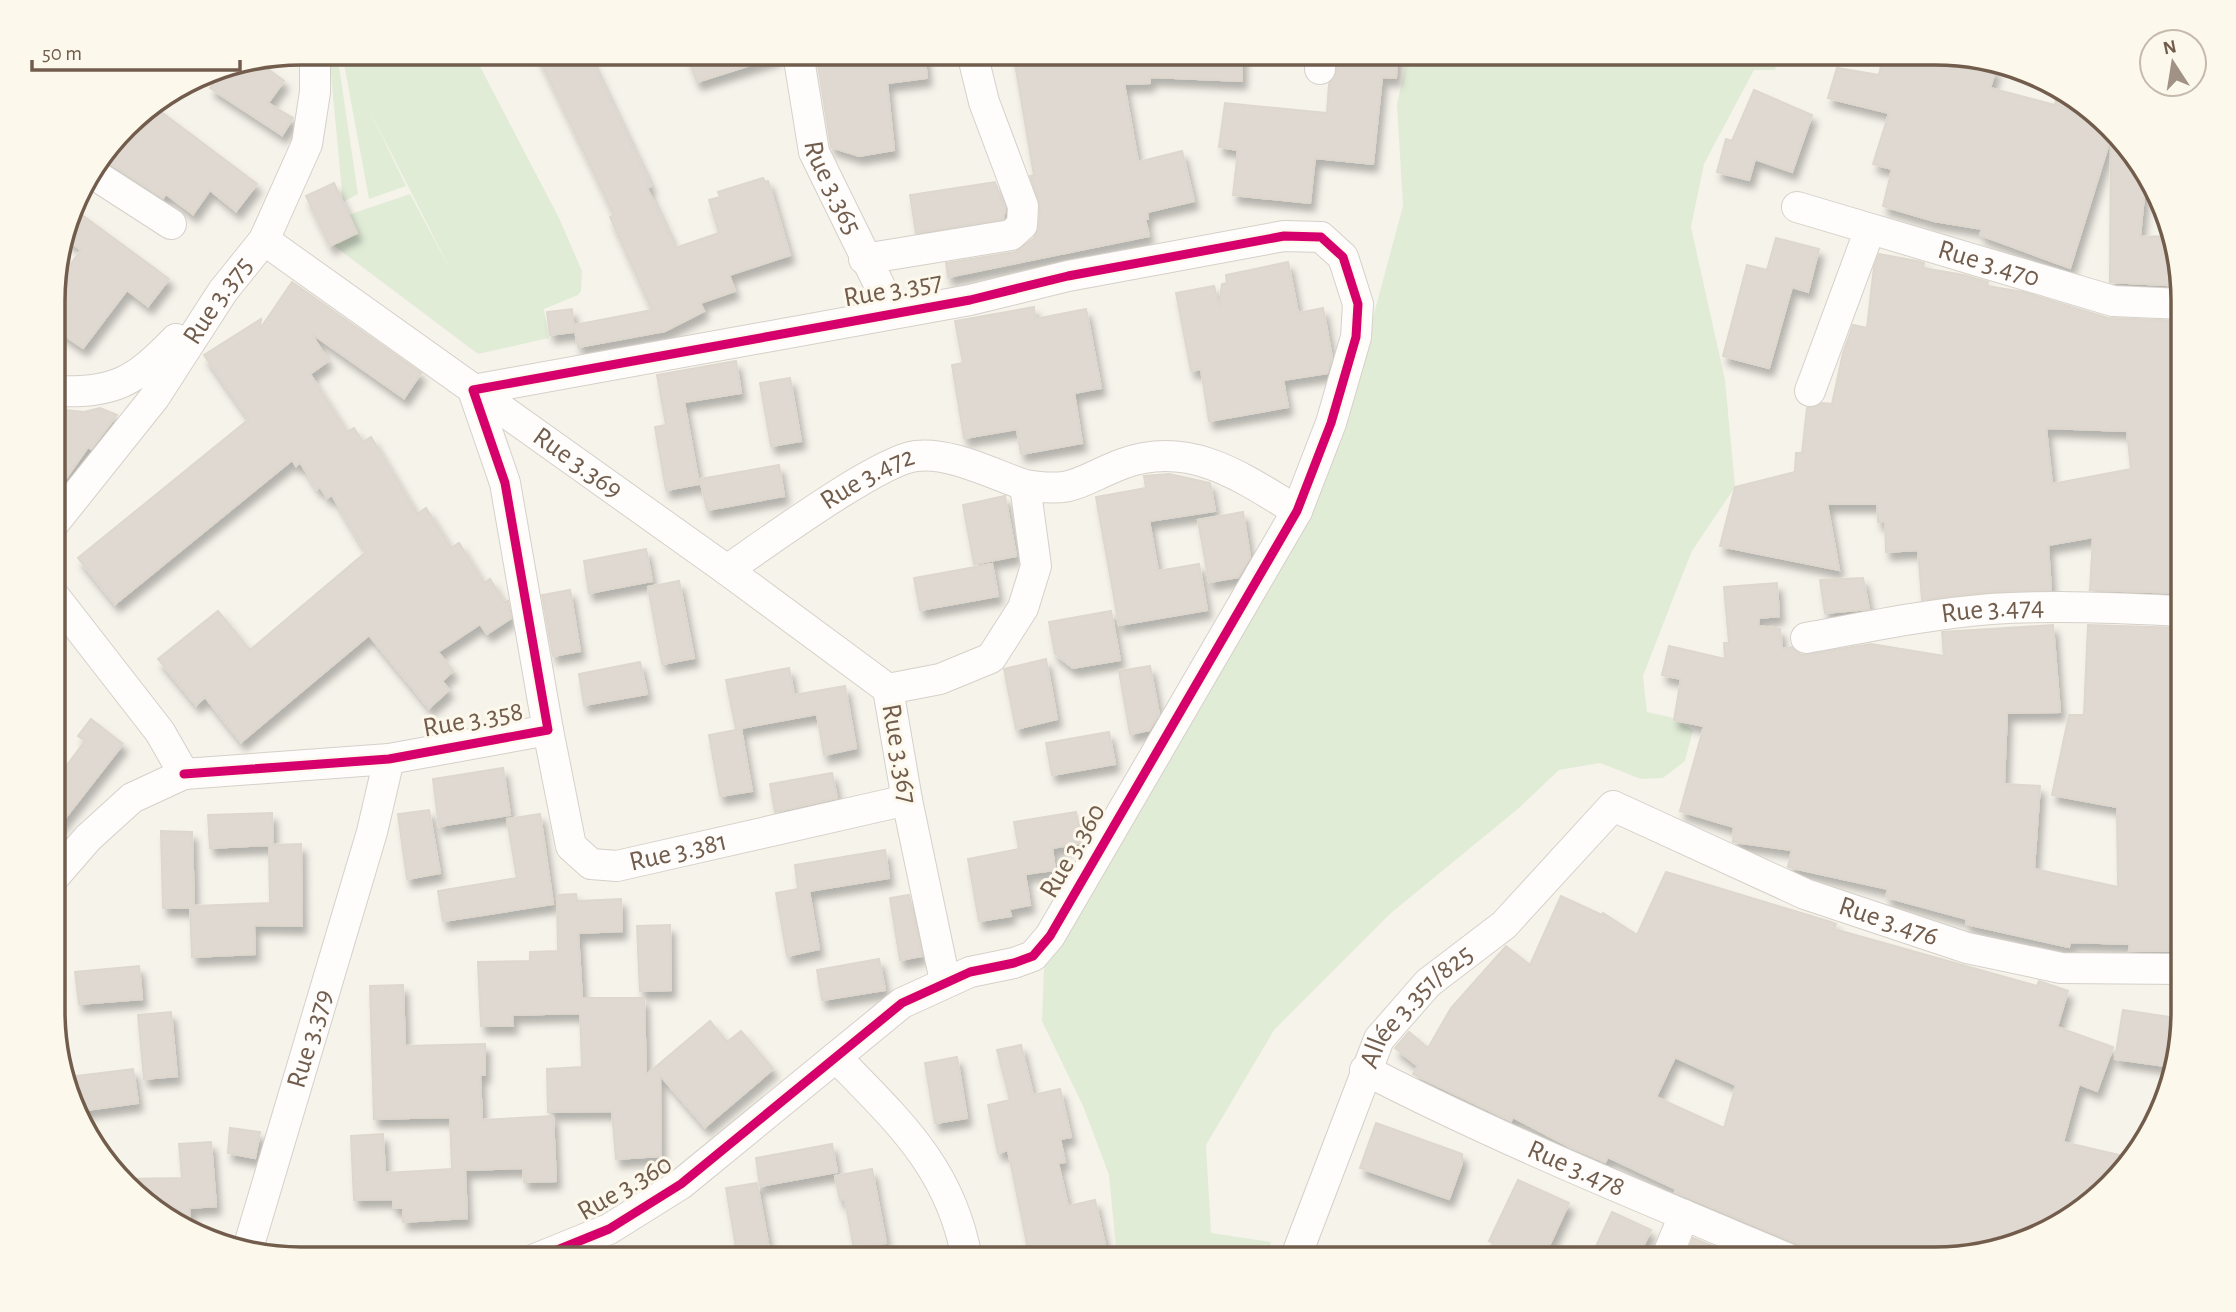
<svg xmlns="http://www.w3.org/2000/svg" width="2236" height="1312" viewBox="0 0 2236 1312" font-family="'Alegreya Sans',sans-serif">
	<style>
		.green { fill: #e1ecd7 }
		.building { fill: #dfd9d1; stroke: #ded7ce; stroke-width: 2; fill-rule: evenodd; filter: url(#shadow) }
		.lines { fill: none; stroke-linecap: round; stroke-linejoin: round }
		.minor-casing { stroke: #d5d0c9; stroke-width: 32 }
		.minor { stroke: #fefdfc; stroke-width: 30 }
		.cycleway-casing { stroke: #fdf8ec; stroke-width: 13 }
		.cycleway { stroke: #d6006c; stroke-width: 9 }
		.labels { text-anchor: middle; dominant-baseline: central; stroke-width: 6; stroke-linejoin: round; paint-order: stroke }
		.street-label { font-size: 28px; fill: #725d4d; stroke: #fdf8ec }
		.rim { fill: none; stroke: #725d4d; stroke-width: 3.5 }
	</style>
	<defs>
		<filter id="shadow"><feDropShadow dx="4.5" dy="8" stdDeviation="3.5" flood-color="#0004"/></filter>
	</defs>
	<rect width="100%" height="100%" fill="#f6f3eb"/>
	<path class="green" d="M329 53H337L358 194 343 202Z
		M342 53H473L559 218 582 271 581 291 578 295 544 309 549 338 478 354 329 242 348 215 410 194 452 273 369 109 406 186 369 199Z
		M1408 53H1781L1775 70H1754L1704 164 1691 227 1725 380 1735 487 1692 551 1674 596 1643 676 1647 712 1670 717 1693 730 1685 761 1663 778 1641 779 1600 763 1559 770 1519 808 1391 913 1274 1030 1206 1145 1211 1233 1271 1242 1267 1259H1117L1109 1175 1083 1106 1042 1021 1044 966 1080 888 1323 480 1372 321 1403 206 1397 105Z"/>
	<path class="building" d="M536 52H587L651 186 647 188 675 248 719 233 709 200 720 197 718 192 763 178 765 182 768 181 790 255 729 275 735 291 700 303 704 311 665 331 578 347 574 325 652 310 610 217 614 215Z
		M686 52H775L776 57 697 82Z
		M816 52H924L927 78 887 83 894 150 859 156 831 147Z
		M1013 52H1242V81L1150 77V83L1124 84 1138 162 1182 151 1194 201 1147 212 1148 219H1145L1149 236 948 277 946 263 1015 252 1034 238 1039 227 1040 206 1030 176 1034 175Z
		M1338 52H1397L1396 78 1382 77 1373 164 1315 158 1310 203 1233 195 1238 150 1219 147 1225 103 1327 113 1329 84 1337 71Z
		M1884 52H1935L1996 69 1990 88 2055 105 2059 86 2142 163 2146 176 2140 237 2167 236 2183 286 2110 282 2111 137 2070 268 1980 235 1982 229 1934 221 1883 206 1892 169 1873 164 1889 113 1828 98 1837 68 1879 75Z
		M257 61 284 81 268 103 293 118 282 135 210 88 225 68Z
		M1754 90 1812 115 1792 172 1755 159 1749 180 1717 172 1726 139 1732 141Z
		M152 105 257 184 236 211 210 190 193 214 166 194 163 198 103 159 137 115Z
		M995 182 1005 209 1003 219 916 233 910 195Z
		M334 183 357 233 330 246 306 196Z
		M78 212 169 279 148 306 127 290 83 348 55 329V285L81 250 64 237 68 225Z
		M1776 238 1819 249 1808 292 1792 287 1769 368 1723 356 1747 265 1767 270Z
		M1879 254 1917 261 1924 263 1923 268 1964 275 1988 282 1987 286 2023 292 2108 318 2183 321 2182 593 2090 590 2093 537 2048 545 2051 590 1989 592 1922 600 1918 550 1886 552 1885 522H1878L1877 504H1827L1839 570 1720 546 1735 487 1795 472 1796 453H1802L1807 408 1823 403 1832 404 1843 353 1853 325 1867 328 1874 267ZM2046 428 2127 431 2131 469 2052 484Z
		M1288 262 1298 313 1323 308 1332 358 1327 373 1283 380 1288 407 1209 421 1201 369 1191 371 1176 293 1214 286 1219 307 1222 284 1227 283 1226 275Z
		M292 282 421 373 404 398 311 333 328 361 310 374 347 432 354 428 363 442 371 437 417 514 426 508 451 548 459 543 484 583 490 579 504 602 508 601 511 618 487 634 480 624 438 652 453 671 442 681 449 690 429 708 369 635 241 742 205 697 196 705 158 659 218 611 250 650 366 552 332 495 327 498 320 487 317 489 300 462 296 466 292 460 115 604 78 558 249 419 204 355 261 319 260 329Z
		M1034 307 1035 319 1086 309 1101 388 1074 393 1082 443 1021 454 1017 429 964 438 952 365 963 363 955 321Z
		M572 309 574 332 550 335 547 312Z
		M736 361 741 393 684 402 699 484 666 490 655 427 666 425 657 375Z
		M790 378 801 441 771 446 760 383Z
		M55 409 84 412 100 408 117 415 91 449 88 447 55 494Z
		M779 465 784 496 707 510 700 479Z
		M1169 474 1210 483 1215 511 1149 521 1158 571 1199 564 1207 610 1119 625 1096 497 1146 488 1144 476Z
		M1005 496 1016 556 974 564 963 505Z
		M1243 512 1250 557 1238 577 1209 582 1198 520Z
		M646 549 652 581 589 593 584 561Z
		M992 564 998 596 920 610 914 578Z
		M1863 578 1869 609 1825 613 1820 580Z
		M679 581 694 658 662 664 648 587Z
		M1777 583 1779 616 1759 618 1758 626 1780 629 1782 649 1792 647 1801 655 1871 644 1944 656 1942 632 2053 625 2060 712 2007 713 2004 784 2040 786 2034 869 2118 887 2117 807 2052 795 2069 715H2084L2088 625 2183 628V951H2129L2130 944 2070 942 2069 947 1966 924 1967 919 1886 897 1888 889 1788 867 1792 850 1733 842 1734 827 1680 811 1704 726 1674 720 1681 679 1662 675 1669 646 1725 659 1724 643H1729L1724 587Z
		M570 590 580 651 553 656 542 595Z
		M1111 611 1120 660 1073 668 1055 654 1049 622Z
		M1046 659 1057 719 1016 729 1004 669Z
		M640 662 647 694 584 705 579 674Z
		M1150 666 1159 714 1149 730 1130 734 1119 671Z
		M789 668 794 695 845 686 856 748 824 755 817 714 736 729 726 680Z
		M91 719 123 744 55 831V781L85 741 78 736Z
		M741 729 752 791 720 796 709 735Z
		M1109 732 1115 764 1052 775 1046 743Z
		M503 768 510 815 439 826 433 779Z
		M832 773 837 798 775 812 770 784Z
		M429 810 440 873 407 879 398 814Z
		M1076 812 1082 843 1052 848 1055 870 1025 874 1030 905 1009 909 1011 916 979 921 968 859 1019 849 1014 822Z
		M272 813 273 845 301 844 302 926 254 925 255 954 192 957 190 908H163L161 831 192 832 194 906 270 903 269 845 210 848 208 815Z
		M540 814 553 904 443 921 438 891 517 878 507 819Z
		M885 850 889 878 809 891 819 949 787 956 776 893 798 889 795 865Z
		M1666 872 1831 922 1836 924 1834 929 2037 986 2039 981 2068 991 2057 1027 2113 1047 2097 1091 2079 1084 2063 1142 2128 1157 2058 1226 1951 1259H1806L1803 1249 1796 1243 1675 1192 1676 1189 1608 1157 1605 1162 1570 1147 1513 1117 1511 1121 1413 1074 1418 1066 1395 1048 1409 1032 1428 1048 1451 1008 1506 946 1530 965 1561 896 1602 915 1603 913 1637 935ZM1675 1057 1736 1085 1724 1128 1656 1097Z
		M576 894 577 901 621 899 622 931 578 933 582 998H644L646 1075 710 1021 727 1042 741 1031 773 1069 705 1127 660 1075 661 1156 616 1159 612 1111 548 1112 547 1069 582 1067 580 1013 512 1015 513 1026H481L478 962 530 961V952L558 951 557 895Z
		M909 895 922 956 900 960 890 898Z
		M670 925 671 990 640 991 637 926Z
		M879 959 885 990 822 1000 817 970Z
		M139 966 142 999 79 1004 75 972Z
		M403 985 405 1046 485 1044V1075H480L482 1120 553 1116 556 1181 524 1182 523 1168 465 1170 467 1218 403 1222V1208H393V1199L354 1200 351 1136 383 1134 385 1173 452 1169 450 1117 374 1119 370 986Z
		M2123 1010 2183 1019 2171 1067 2115 1059Z
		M171 1012 177 1076 144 1079 138 1015Z
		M1021 1045 1033 1095 1060 1089 1071 1137 1060 1139 1065 1162 1058 1163 1068 1206 1095 1200 1107 1254 1084 1259H1030L1008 1150 998 1153 988 1105 1010 1100 997 1050Z
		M957 1057 967 1118 935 1123 925 1063Z
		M133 1069 138 1103 80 1111 67 1077Z
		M1376 1123 1462 1154V1163L1449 1199 1360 1168Z
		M230 1128 260 1132 255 1158 228 1153Z
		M211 1142 216 1206 189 1208 191 1230 177 1226 127 1179 182 1178 179 1144Z
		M832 1144 837 1172 760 1186 756 1158Z
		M872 1169 886 1243 854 1249 845 1200H840L835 1176Z
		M1518 1180 1569 1203 1543 1259H1482L1493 1243 1489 1241Z
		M757 1183 771 1259H738L726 1188Z
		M1612 1212 1651 1230 1637 1259H1590Z
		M1693 1238 1729 1253 1744 1259H1689L1686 1257Z"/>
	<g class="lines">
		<defs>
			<g id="minor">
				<path id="s1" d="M798 53 814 152 893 313"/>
				<path d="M1320 69 1321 53"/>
				<path d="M92 173 171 224"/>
				<path id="s2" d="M1797 207 2113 301 2183 304"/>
				<path id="s3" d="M264 240 727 570 888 689"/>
				<path d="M864 259 1011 235 1022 225 1023 206 984 102 972 53"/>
				<path d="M55 391C116 393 134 382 176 339"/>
				<path d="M1810 391 1870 229"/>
				<path id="s4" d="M55 522 154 398 223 291 264 240 307 144 315 92V53"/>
				<path id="s5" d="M727 570C762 546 879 460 916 456 951 452 992 474 1025 485"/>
				<path d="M55 597 160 732 184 774 132 798 88 838 55 876"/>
				<path id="s6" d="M1806 638C1867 627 1929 614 1991 609 2055 605 2119 608 2183 611"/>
				<path id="s7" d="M548 730 571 846 591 864 617 866 907 800"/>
				<path d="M184 774 389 759 548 730 505 483 473 390 970 300 1068 276 1284 236 1321 237 1343 257 1358 304 1356 337 1331 423 1297 511 1050 936 1033 956 1014 963 970 972 902 1003 681 1184 609 1229 535 1259"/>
				<path d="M945 981 907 800 888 689 940 679 991 658 1023 608 1036 566 1025 485C1076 493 1078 481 1122 464 1189 439 1242 477 1297 511"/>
				<path d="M836 1057C898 1121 951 1168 967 1259"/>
				<path id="s8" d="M1365 1070C1503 1141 1646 1199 1789 1259"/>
				<path id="s9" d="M249 1245 372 832 389 759"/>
				<path id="s10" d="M1295 1259 1379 1039 1428 983 1504 925 1613 806 1805 894 1967 948 2061 968 2183 969"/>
				<path d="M1666 1259 1684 1215"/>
			</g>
		</defs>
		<use href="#minor" class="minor-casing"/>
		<use href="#minor" class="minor"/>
		<defs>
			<path id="cycleway" d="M184 774 389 759 548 730 505 483 473 390 970 300 1068 276 1284 236 1321 237 1343 257 1358 304 1356 337 1331 423 1297 511 1050 936 1033 956 1014 963 970 972 902 1003 681 1184 609 1229 535 1259"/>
		</defs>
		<use href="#cycleway" class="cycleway-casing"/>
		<use href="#cycleway" class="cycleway"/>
	</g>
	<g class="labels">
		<g class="street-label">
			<text stroke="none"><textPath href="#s1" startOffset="140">Rue 3.365</textPath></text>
			<text stroke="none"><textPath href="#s2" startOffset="200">Rue 3.470</textPath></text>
			<text transform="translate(893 290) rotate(-10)">Rue 3.357</text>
			<text stroke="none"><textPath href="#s4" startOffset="275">Rue 3.375</textPath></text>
			<text stroke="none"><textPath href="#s3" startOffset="385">Rue 3.369</textPath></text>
			<text stroke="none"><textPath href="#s5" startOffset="168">Rue 3.472</textPath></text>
			<text stroke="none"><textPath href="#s6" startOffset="189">Rue 3.474</textPath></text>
			<text transform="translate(473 720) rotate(-10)">Rue 3.358</text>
			<text transform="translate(899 754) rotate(80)">Rue 3.367</text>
			<text transform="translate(1073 851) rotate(-60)">Rue 3.360</text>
			<text stroke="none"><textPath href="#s7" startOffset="234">Rue 3.381</textPath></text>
			<text stroke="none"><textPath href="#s10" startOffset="866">Rue 3.476</textPath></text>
			<text stroke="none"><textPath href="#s10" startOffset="284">Allée 3.351/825</textPath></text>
			<text stroke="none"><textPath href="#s9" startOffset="215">Rue 3.379</textPath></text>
			<text stroke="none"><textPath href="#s8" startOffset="233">Rue 3.478</textPath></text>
			<text transform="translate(625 1188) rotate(-30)">Rue 3.360</text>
		</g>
	</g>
	<path d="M0 0H2236V1312H0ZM301 65H1935A236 236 0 0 1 2171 301V1011A236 236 0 0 1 1935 1247H301A236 236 0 0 1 65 1011V301A236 236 0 0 1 301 65Z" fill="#fdf8ec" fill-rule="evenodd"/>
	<path class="rim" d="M301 65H1935A236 236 0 0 1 2171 301V1011A236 236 0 0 1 1935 1247H301A236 236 0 0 1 65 1011V301A236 236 0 0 1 301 65Z"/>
	<g transform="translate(2173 63) rotate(348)"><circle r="33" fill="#fdf8ec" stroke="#c5baac" stroke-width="2"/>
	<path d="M0-5L12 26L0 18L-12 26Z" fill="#a09284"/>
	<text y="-10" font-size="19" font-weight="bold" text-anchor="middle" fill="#725d4d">N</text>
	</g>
	<path d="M32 60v10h208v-10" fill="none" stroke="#725d4d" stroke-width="3.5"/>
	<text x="42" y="60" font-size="21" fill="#725d4d" stroke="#fdf8ec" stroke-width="5" paint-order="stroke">50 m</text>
</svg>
